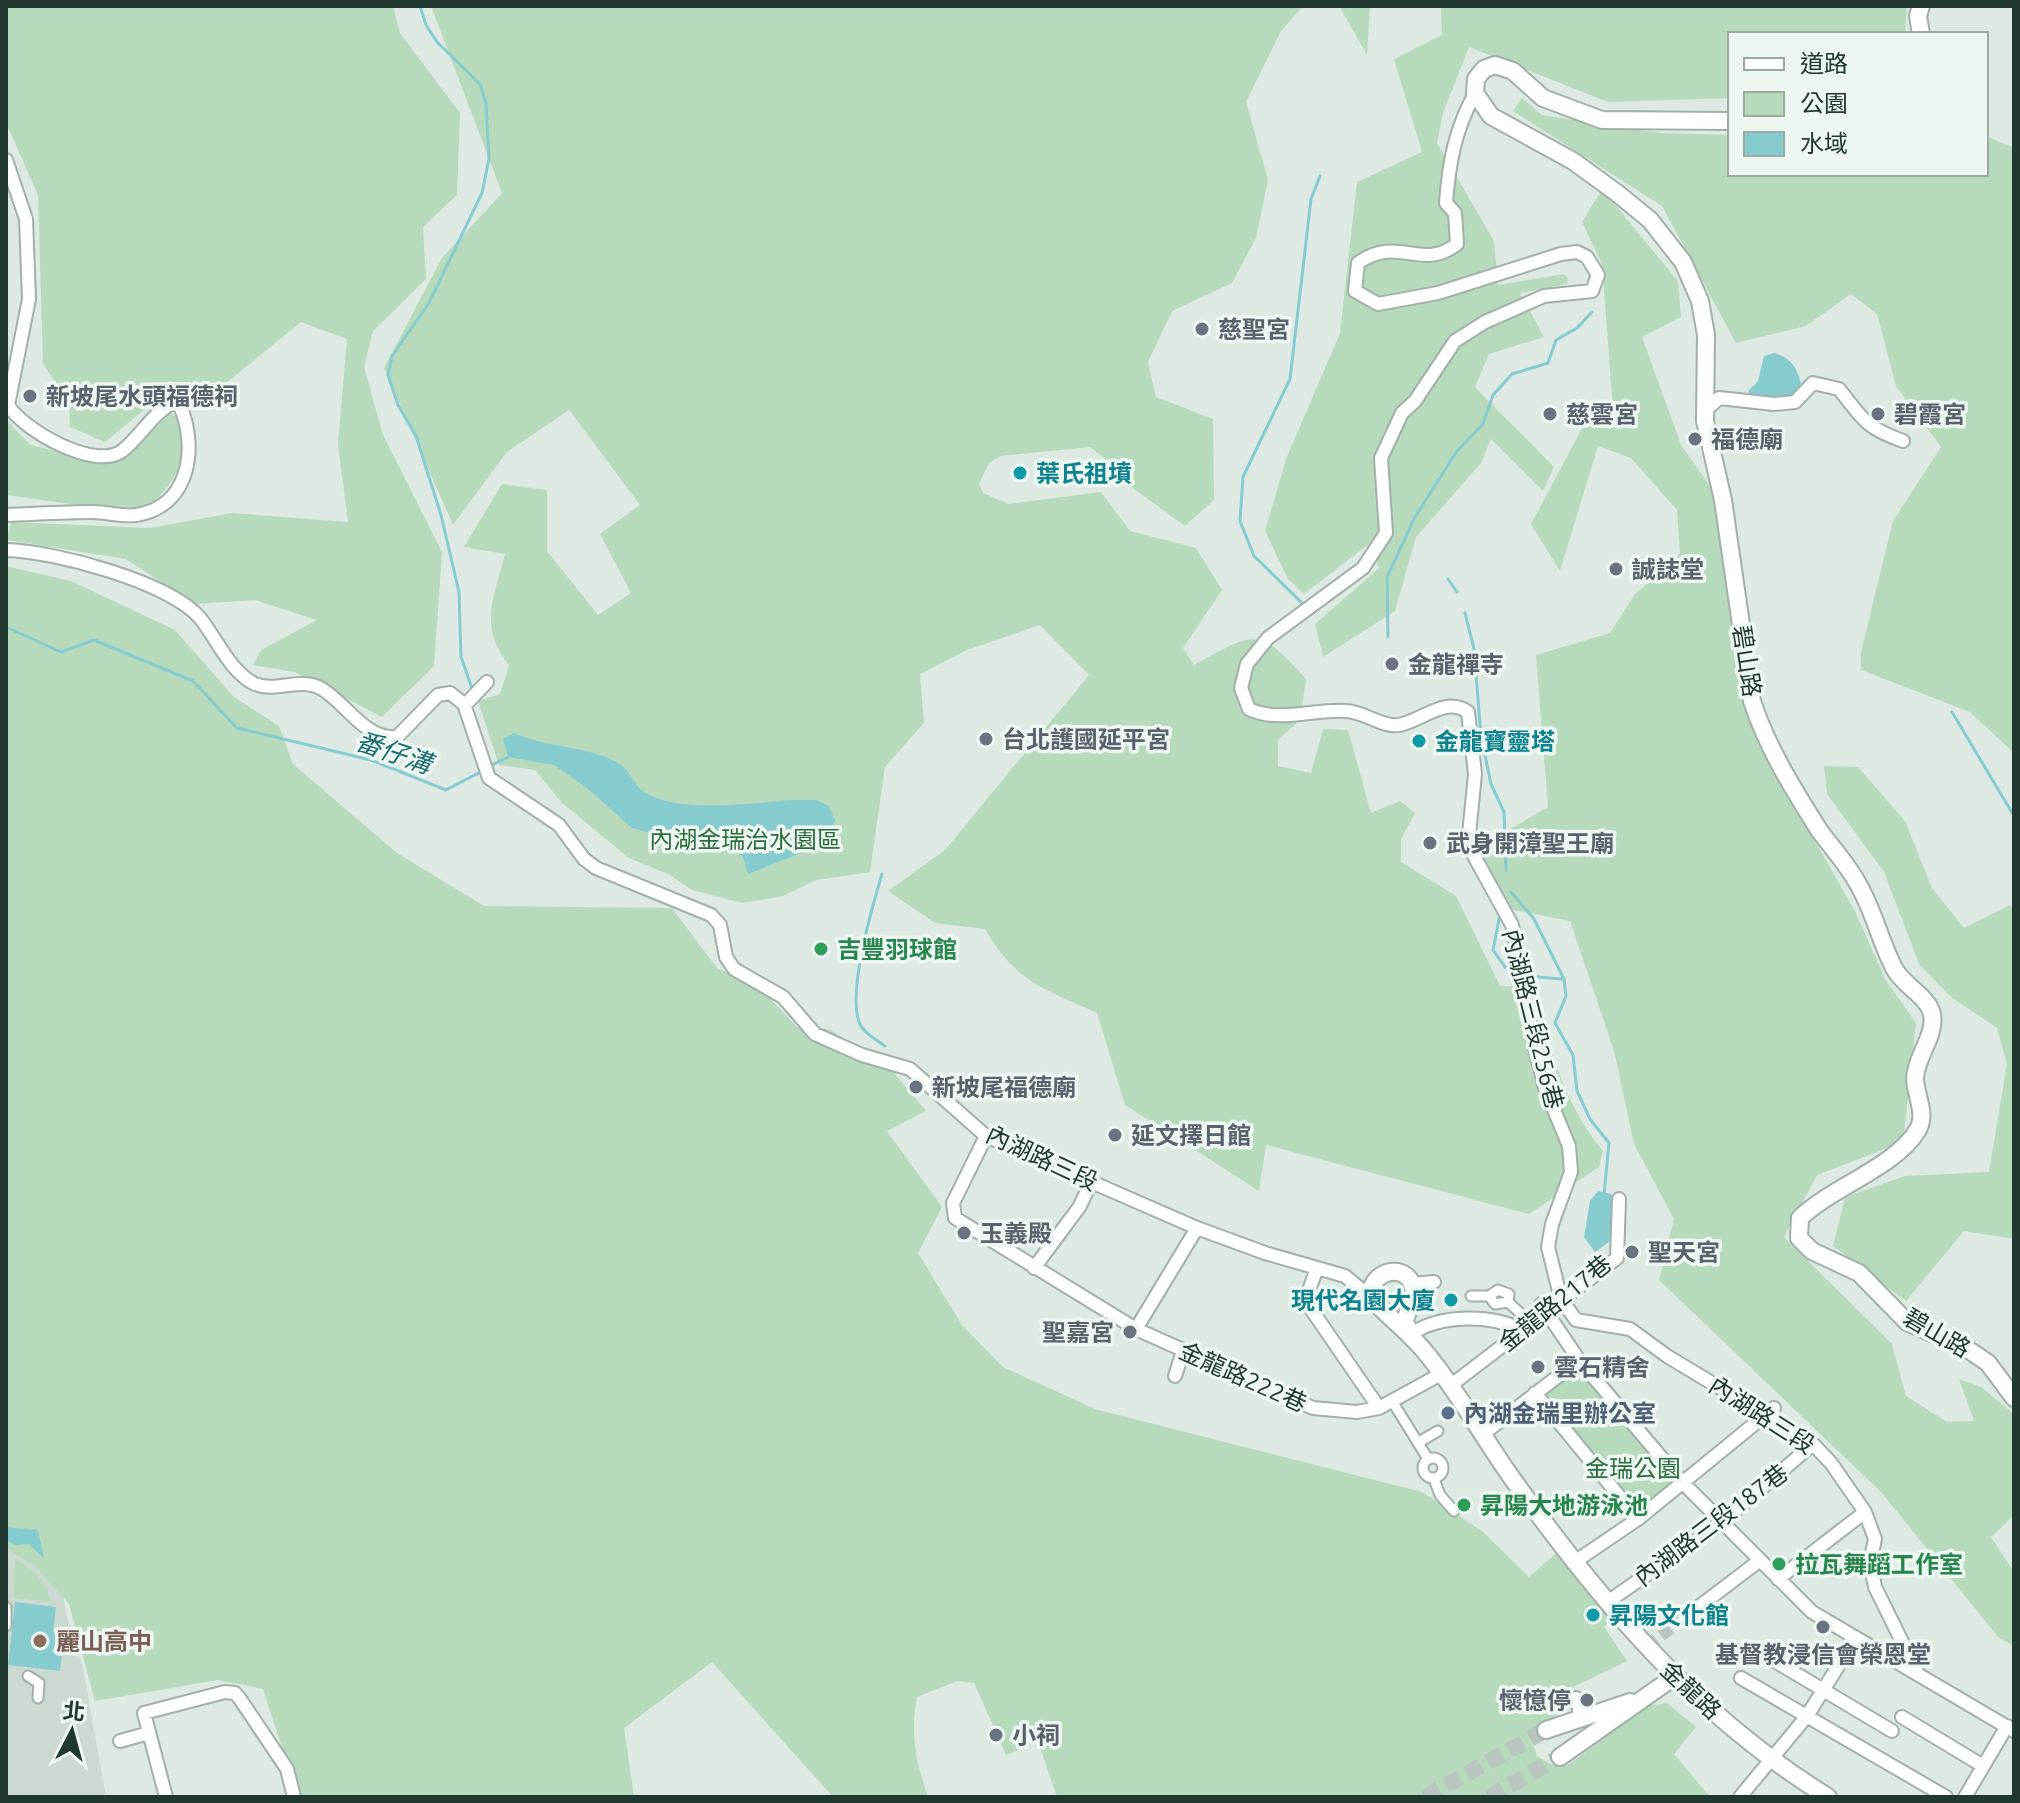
<svg xmlns="http://www.w3.org/2000/svg" width="2020" height="1803" viewBox="0 0 2020 1803" font-family="Ubuntu,'Noto Sans TC',sans-serif">
	<style>
		.built { fill: #ccd9d1 }
		.green { fill: #b7dabc }
		.water { fill: #86cbcd }
		.lines { fill: none; stroke-linecap: round; stroke-linejoin: round }
		.stream { stroke: #86cbcd; stroke-width: 3 }
		.minor-tunnel { stroke: #b8c6bf; stroke-width: 12; stroke-dasharray: 12 6; stroke-linecap: butt }
		.tertiary-tunnel { stroke: #b8c6bf; stroke-width: 16; stroke-dasharray: 16 8; stroke-linecap: butt }
		.pedestrian-casing { stroke: #a1b0a9; stroke-width: 13 }
		.minor-casing { stroke: #a1b0a9; stroke-width: 16 }
		.tertiary-casing { stroke: #a1b0a9; stroke-width: 20 }
		.pedestrian { stroke: #fff; stroke-width: 9 }
		.minor { stroke: #fff; stroke-width: 12 }
		.tertiary { stroke: #fff; stroke-width: 16 }
		.worship-dot { fill: #6b7280; stroke: #eef6f1; stroke-width: 3 }
		.culture-dot { fill: #0f9aa8; stroke: #eef6f1; stroke-width: 3 }
		.leisure-dot { fill: #2e9e5b; stroke: #eef6f1; stroke-width: 3 }
		.service-dot { fill: #5c6f8a; stroke: #eef6f1; stroke-width: 3 }
		.education-dot { fill: #8d6e63; stroke: #eef6f1; stroke-width: 3 }
		.labels { text-anchor: middle; dominant-baseline: central; stroke-width: 7; stroke-linejoin: round; paint-order: stroke }
		.worship-label { font-size: 24px; font-weight: bold; fill: #5b616d; stroke: #eef6f1; text-anchor: start }
		.culture-label { font-size: 24px; font-weight: bold; fill: #0d838f; stroke: #eef6f1; text-anchor: start }
		.street-label { font-size: 24px; fill: #20382f; stroke: #eef6f1 }
		.park-label { font-size: 24px; fill: #2b6d3d; stroke: #eef6f1 }
		.leisure-label { font-size: 24px; font-weight: bold; fill: #27864d; stroke: #eef6f1; text-anchor: start }
		.service-label { font-size: 24px; font-weight: bold; fill: #4e5e75; stroke: #eef6f1; text-anchor: start }
		.education-label { font-size: 24px; font-weight: bold; fill: #785e54; stroke: #eef6f1; text-anchor: start }
		.water-label { font-size: 26px; font-style: italic; fill: #1c6d71; stroke: #eef6f1 }
	</style>
	<rect width="100%" height="100%" fill="#dee9e3"/>
	<path class="built" d="M6 1525 55 1537 66 1614 83 1668 106 1797H6Z"/>
	<path class="green" d="M6 6H393L400 33 460 113 457 195 423 227 426 279 373 331 364 367 383 435 442 552 434 666 382 717 295 672 253 665 261 650 317 620 255 600 194 604 126 559 7 540 11 522 150 528 232 513 348 522 338 445 347 339 301 322 193 410 174 397 155 401 105 442 70 427 69 402 43 364 38 195 6 123Z
		M431 6H1303L1281 31 1246 102 1268 180 1256 238 1232 283 1172 311 1148 362 1156 397 1213 419 1214 500 1185 526 1130 486 1120 470 1090 447 1001 456 989 463 979 484 983 493 1008 504 1101 492 1130 531 1196 548 1222 590 1183 648 1194 665C1255 632 1258 625 1306 679L1300 720 1278 740V766L1311 773 1323 729 1348 730 1371 813 1400 801 1415 813 1401 839V862L1456 896 1500 986 1534 987C1547 1044 1565 1106 1603 1151L1599 1167 1529 1214 1266 1145 1259 1191 1125 1105 1097 1013C1044 989 1016 982 985 929L935 923 888 891 945 850 1089 675 1040 625 967 650 920 674 924 723 885 767 870 872 816 880 783 896 743 903 692 890 670 875 629 858 562 803 535 770 499 765 478 701 500 694 509 665C478 627 494 597 505 554L464 547 502 484 547 490V551L598 615 631 593 600 534 640 505 569 410 507 452 453 525 384 368 442 258 502 193Z
		M1339 6H1370L1367 55Z
		M1441 6H1907L1905 34H1730V98L1608 102 1469 47 1443 113 1437 143 1494 241 1498 285 1564 274 1568 278 1567 284 1520 293 1544 337 1489 354 1475 387 1554 467 1543 491 1491 439 1481 463 1416 537 1395 611 1323 657 1315 624 1379 568 1370 543 1304 594 1288 579 1265 531 1286 459 1340 333 1357 182 1422 152 1394 59 1442 35Z
		M1522 98 1542 115 1660 133 1730 135V174H1986V136L2014 148V753L1970 712 1861 670V652L1893 521 1941 447 1896 386 1877 314 1851 294 1806 326 1736 343 1662 206 1513 111Z
		M1602 189 1678 281 1681 317 1642 337 1681 445 1720 500 1743 701 1762 749 1855 911 1885 979 1916 1023 1903 1142 1817 1175 1784 1237 1892 1344 1906 1396 1947 1422 1974 1421 1959 1379 1981 1387 2014 1414V1515L1991 1537 2014 1572V1646L1998 1637 1882 1493 1659 1280 1674 1219 1634 1144 1614 1051 1570 921 1504 908 1480 847 1548 807 1536 655 1610 633 1635 594 1680 554 1677 510 1631 458 1598 446 1560 571 1531 524 1585 423 1614 422 1602 264 1582 222Z
		M167 411 178 418C188 464 180 474 149 508L71 504 6 495V420L31 445 109 464 128 453Z
		M6 566 71 581 175 630 234 697 279 726 293 764 397 853 484 906 672 908 717 968 756 984 797 1027 829 1029 890 1068 926 1111 887 1131 942 1207 918 1253 962 1325 1003 1367 1095 1409 1422 1492 1482 1531 1529 1577 1562 1548 1616 1615 1604 1627 1627 1661 1561 1693 1566 1709 1527 1732 1538 1757 1558 1768 1571 1763 1646 1706 1667 1703 1696 1727 1674 1754 1710 1797H1057L1038 1742 1006 1755 974 1683 957 1681 917 1697C910 1734 916 1762 928 1797H833L712 1662 624 1728 634 1797H298L263 1689 218 1680 95 1701 69 1604 34 1565 6 1548Z
		M1824 766 1858 767 1905 821 1932 888 1964 928 2010 905 2014 910V1239L1964 1231 1906 1301 1833 1246 1845 1197 1905 1176 1989 1172 2007 1064 1997 1028 1951 997 1919 964 1884 872 1827 794Z
		M1579 1360 1683 1483 1638 1519 1535 1393Z
		M15 1559C34 1570 48 1581 50 1602L14 1598Z"/>
	<path class="water" d="M1774 353C1791 358 1796 366 1801 383L1794 396 1755 402 1748 391 1758 381 1764 356Z
		M514 733C546 748 591 746 620 764 630 770 634 786 644 792 687 818 767 798 816 800L829 806 835 821 821 845 748 874 743 857 726 841 686 843 632 828 587 788 554 765 508 757 503 739Z
		M1598 1191 1611 1194 1616 1202 1609 1242 1595 1252 1584 1237 1590 1201Z
		M7 1527 38 1530 44 1559 29 1544 15 1545 6 1540Z
		M15 1602 56 1607 53 1632 64 1634 60 1671 8 1665Z"/>
	<g class="lines">
		<path class="stream" d="M420 6 426 25 437 42 480 84 486 103 489 159 482 193 429 303 392 356 388 375 398 405 416 436 441 515 459 592 461 657 473 691
			M1448 579 1457 592
			M1305 606 1254 556 1240 521 1243 477 1290 379 1311 199 1320 176
			M1465 613 1474 649 1481 736 1491 784 1504 812 1506 871
			M6 627 61 652 94 640 193 681 237 728 371 760 446 790 484 770
			M1388 637 1387 577 1415 517 1457 451 1483 424 1493 395 1512 374 1548 363 1556 340 1577 328 1592 312
			M1952 712 2014 816
			M490 766 508 757
			M882 874C873 904 845 999 861 1026 865 1034 877 1040 885 1046
			M1511 892 1534 919 1564 979 1566 996 1555 1023 1573 1055 1577 1091 1590 1119 1609 1143 1604 1195
			M1500 914 1493 950 1505 967 1518 975
			M1526 976 1562 979"/>
		<path class="minor-tunnel" d="M1647 1647 1684 1618"/>
		<path class="tertiary-tunnel" d="M1425 1797 1546 1730
			M1489 1797 1560 1757"/>
		<defs>
			<path id="pedestrian" d="M1471 1296H1489
				M1508 1302 1495 1304 1489 1296 1498 1290 1509 1294 1508 1302 1531 1323
				M1392 1401 1428 1459
				M1419 1442 1438 1431
				M1423 1468a10 10 0 1 1 20 0a10 10 0 1 1-20 0Z
				M1434 1479 1440 1495 1454 1511
				M6 1607V1626
				M28 1676 39 1683 38 1698"/>
			<path id="minor" d="M1475 93C1455 130 1449 162 1446 203L1455 213 1457 244C1421 272 1398 234 1358 263L1355 291 1378 304 1438 293 1561 254 1577 252 1587 257 1598 275 1592 291 1544 296 1485 322 1455 341 1415 401 1402 413 1381 458 1386 533 1363 568 1268 638 1247 664 1241 688 1249 709C1278 723 1314 709 1346 711 1363 711 1383 728 1399 725 1423 720 1446 696 1468 712L1475 774 1468 845 1512 925 1536 1052 1545 1088 1569 1146 1571 1172 1552 1224 1548 1247 1561 1299 1576 1320 1630 1329 1667 1356 1813 1444 1831 1463 1865 1512 1875 1539 1870 1562 1875 1587 1918 1674
				M6 160 26 219 29 299 8 405C23 430 95 471 122 451 141 436 151 415 172 403L180 406C198 447 190 507 136 515 123 517 107 512 93 512 64 512 35 514 6 515
				M1704 412 1719 398 1774 404 1795 402 1813 383 1839 389C1863 419 1864 427 1903 441
				M6 550C53 551 170 582 200 618 217 639 230 672 255 684 276 693 301 676 322 689 347 704 365 740 397 737L438 695 450 693 464 704 489 778 559 825 584 859 596 868 711 915 720 925 726 957 734 969 783 997 815 1034 862 1055 910 1069 986 1136 1197 1228 1265 1253 1345 1276 1370 1297
				M465 705 487 682
				M986 1136 953 1203 955 1218 1136 1329 1313 1408 1357 1412 1379 1408 1441 1374
				M1034 1268 1080 1206 1091 1182
				M1317 1268 1308 1293 1309 1306 1379 1408
				M1412 1284 1434 1282
				M1541 1304 1579 1360 1683 1483 1812 1612 2014 1731
				M1136 1329 1197 1228
				M1411 1334C1441 1314 1491 1314 1522 1330
				M1175 1376 1183 1351
				M1450 1386 1617 1258 1619 1199
				M1535 1393 1638 1519
				M1482 1435 1579 1360
				M1573 1563 1638 1519 1774 1408
				M1778 1579 1865 1512
				M1606 1603 1721 1523 1813 1444
				M1684 1618 1759 1561
				M1768 1657 1892 1731
				M1741 1678 1946 1797
				M1576 1698 1581 1717
				M1902 1717 1983 1766
				M120 1741 149 1733
				M166 1797 144 1713 225 1692 235 1693 240 1699 287 1769 294 1797
				M1740 1797 1807 1716 1855 1639
				M1965 1797 2007 1726"/>
			<path id="tertiary" d="M1921 34 1918 16 1921 6
				M1730 121 1602 120 1543 98 1513 71 1495 65 1484 69 1476 79 1475 93 1491 116 1573 161 1617 193 1650 220 1683 262 1700 301 1706 335 1705 421 1723 500 1752 701C1767 747 1793 789 1819 830 1832 848 1848 865 1858 884 1874 911 1880 941 1894 968 1903 986 1928 996 1932 1014 1936 1036 1916 1056 1915 1078 1915 1095 1928 1115 1917 1131 1895 1167 1832 1187 1800 1218L1799 1238 1812 1251 1859 1273 1907 1322 1966 1348 1988 1363 2014 1398
				M1411 1334 1405 1322C1406 1311 1415 1303 1414 1292 1411 1261 1370 1268 1370 1297 1388 1317 1409 1332 1426 1353 1457 1390 1481 1434 1509 1474 1598 1599 1695 1715 1828 1797
				M1546 1730 1630 1702
				M1560 1757 1674 1677"/>
		</defs>
		<use href="#pedestrian" class="pedestrian-casing"/>
		<use href="#minor" class="minor-casing"/>
		<use href="#tertiary" class="tertiary-casing"/>
		<use href="#pedestrian" class="pedestrian"/>
		<use href="#minor" class="minor"/>
		<use href="#tertiary" class="tertiary"/>
	</g>
	<g class="worship-dot">
		<circle cx="1202" cy="329" r="8"/>
		<circle cx="30" cy="396" r="8"/>
		<circle cx="1550" cy="414" r="8"/>
		<circle cx="1878" cy="414" r="8"/>
		<circle cx="1695" cy="439" r="8"/>
		<circle cx="1616" cy="569" r="8"/>
		<circle cx="1392" cy="664" r="8"/>
		<circle cx="986" cy="739" r="8"/>
		<circle cx="1430" cy="843" r="8"/>
		<circle cx="916" cy="1087" r="8"/>
		<circle cx="1115" cy="1135" r="8"/>
		<circle cx="964" cy="1233" r="8"/>
		<circle cx="1632" cy="1252" r="8"/>
		<circle cx="1130" cy="1332" r="8"/>
		<circle cx="1538" cy="1367" r="8"/>
		<circle cx="1823" cy="1627" r="8"/>
		<circle cx="1587" cy="1700" r="8"/>
		<circle cx="996" cy="1735" r="8"/>
	</g>
	<g class="culture-dot">
		<circle cx="1020" cy="473" r="8"/>
		<circle cx="1419" cy="741" r="8"/>
		<circle cx="1451" cy="1300" r="8"/>
		<circle cx="1593" cy="1615" r="8"/>
	</g>
	<g class="leisure-dot">
		<circle cx="821" cy="949" r="8"/>
		<circle cx="1464" cy="1505" r="8"/>
		<circle cx="1779" cy="1564" r="8"/>
	</g>
	<circle class="service-dot" cx="1448" cy="1413" r="8"/>
	<circle class="education-dot" cx="40" cy="1641" r="8"/>
	<g class="labels">
		<g class="worship-label">
			<text x="1218" y="329">慈聖宮</text>
			<text x="46" y="396">新坡尾水頭福德祠</text>
			<text x="1566" y="414">慈雲宮</text>
			<text x="1894" y="414">碧霞宮</text>
			<text x="1711" y="439">福德廟</text>
			<text x="1632" y="569">誠誌堂</text>
			<text x="1408" y="664">金龍禪寺</text>
			<text x="1002" y="739">台北護國延平宮</text>
			<text x="1446" y="843">武身開漳聖王廟</text>
			<text x="932" y="1087">新坡尾福德廟</text>
			<text x="1131" y="1135">延文擇日館</text>
			<text x="980" y="1233">玉義殿</text>
			<text x="1648" y="1252">聖天宮</text>
			<text x="1114" y="1332" text-anchor="end">聖嘉宮</text>
			<text x="1554" y="1367">雲石精舍</text>
			<text x="1823" y="1654" text-anchor="middle">基督教浸信會榮恩堂</text>
			<text x="1571" y="1700" text-anchor="end">懷憶停</text>
			<text x="1012" y="1735">小祠</text>
		</g>
		<g class="culture-label">
			<text x="1036" y="473">葉氏祖墳</text>
			<text x="1435" y="741">金龍寶靈塔</text>
			<text x="1435" y="1300" text-anchor="end">現代名園大廈</text>
			<text x="1609" y="1615">昇陽文化館</text>
		</g>
		<g class="street-label">
			<text transform="translate(1747 661) rotate(81)">碧山路</text>
			<text transform="translate(1533 1019) rotate(76)">內湖路三段256巷</text>
			<text transform="translate(1042 1158) rotate(25)">內湖路三段</text>
			<text transform="translate(1555 1303) rotate(-39)">金龍路217巷</text>
			<text transform="translate(1937 1333) rotate(30)">碧山路</text>
			<text transform="translate(1243 1377) rotate(24)">金龍路222巷</text>
			<text transform="translate(1762 1415) rotate(33)">內湖路三段</text>
			<text transform="translate(1711 1525) rotate(-37)">內湖路三段187巷</text>
			<text transform="translate(1691 1690) rotate(43)">金龍路</text>
		</g>
		<g class="park-label">
			<text x="745" y="839">內湖金瑞治水園區</text>
			<text x="1633" y="1468">金瑞公園</text>
		</g>
		<g class="leisure-label">
			<text x="837" y="949">吉豐羽球館</text>
			<text x="1480" y="1505">昇陽大地游泳池</text>
			<text x="1795" y="1564">拉瓦舞蹈工作室</text>
		</g>
		<g class="service-label">
			<text x="1464" y="1413">內湖金瑞里辦公室</text>
		</g>
		<g class="education-label">
			<text x="56" y="1641">麗山高中</text>
		</g>
		<g class="water-label">
			<text transform="translate(394 752) rotate(19)">番仔溝</text>
		</g>
	</g>
	<rect width="2020" height="1803" fill="none" stroke="#20382f" stroke-width="16"/>
	<rect x="1728" y="32" width="260" height="144" fill="#eef6f1" stroke="#9caaa3" stroke-width="2"/>
	<rect x="1744" y="58" width="40" height="12" fill="#ffffff" stroke="#9caaa3" stroke-width="2"/>
	<text x="1800" y="72" font-size="24" fill="#20382f">道路</text>
	<rect x="1744" y="92" width="40" height="24" fill="#b7dabc" stroke="#9caaa3" stroke-width="2"/>
	<text x="1800" y="112" font-size="24" fill="#20382f">公園</text>
	<rect x="1744" y="132" width="40" height="24" fill="#86cbcd" stroke="#9caaa3" stroke-width="2"/>
	<text x="1800" y="152" font-size="24" fill="#20382f">水域</text>
	<g transform="translate(72 1731) rotate(6)" stroke="#eef6f1" stroke-width="6" paint-order="stroke">
	<path d="M0-6L14 30L0 20L-14 30Z" fill="#20382f"/>
	<text y="-12" font-size="22" font-weight="bold" text-anchor="middle" fill="#20382f">北</text>
	</g>
</svg>
